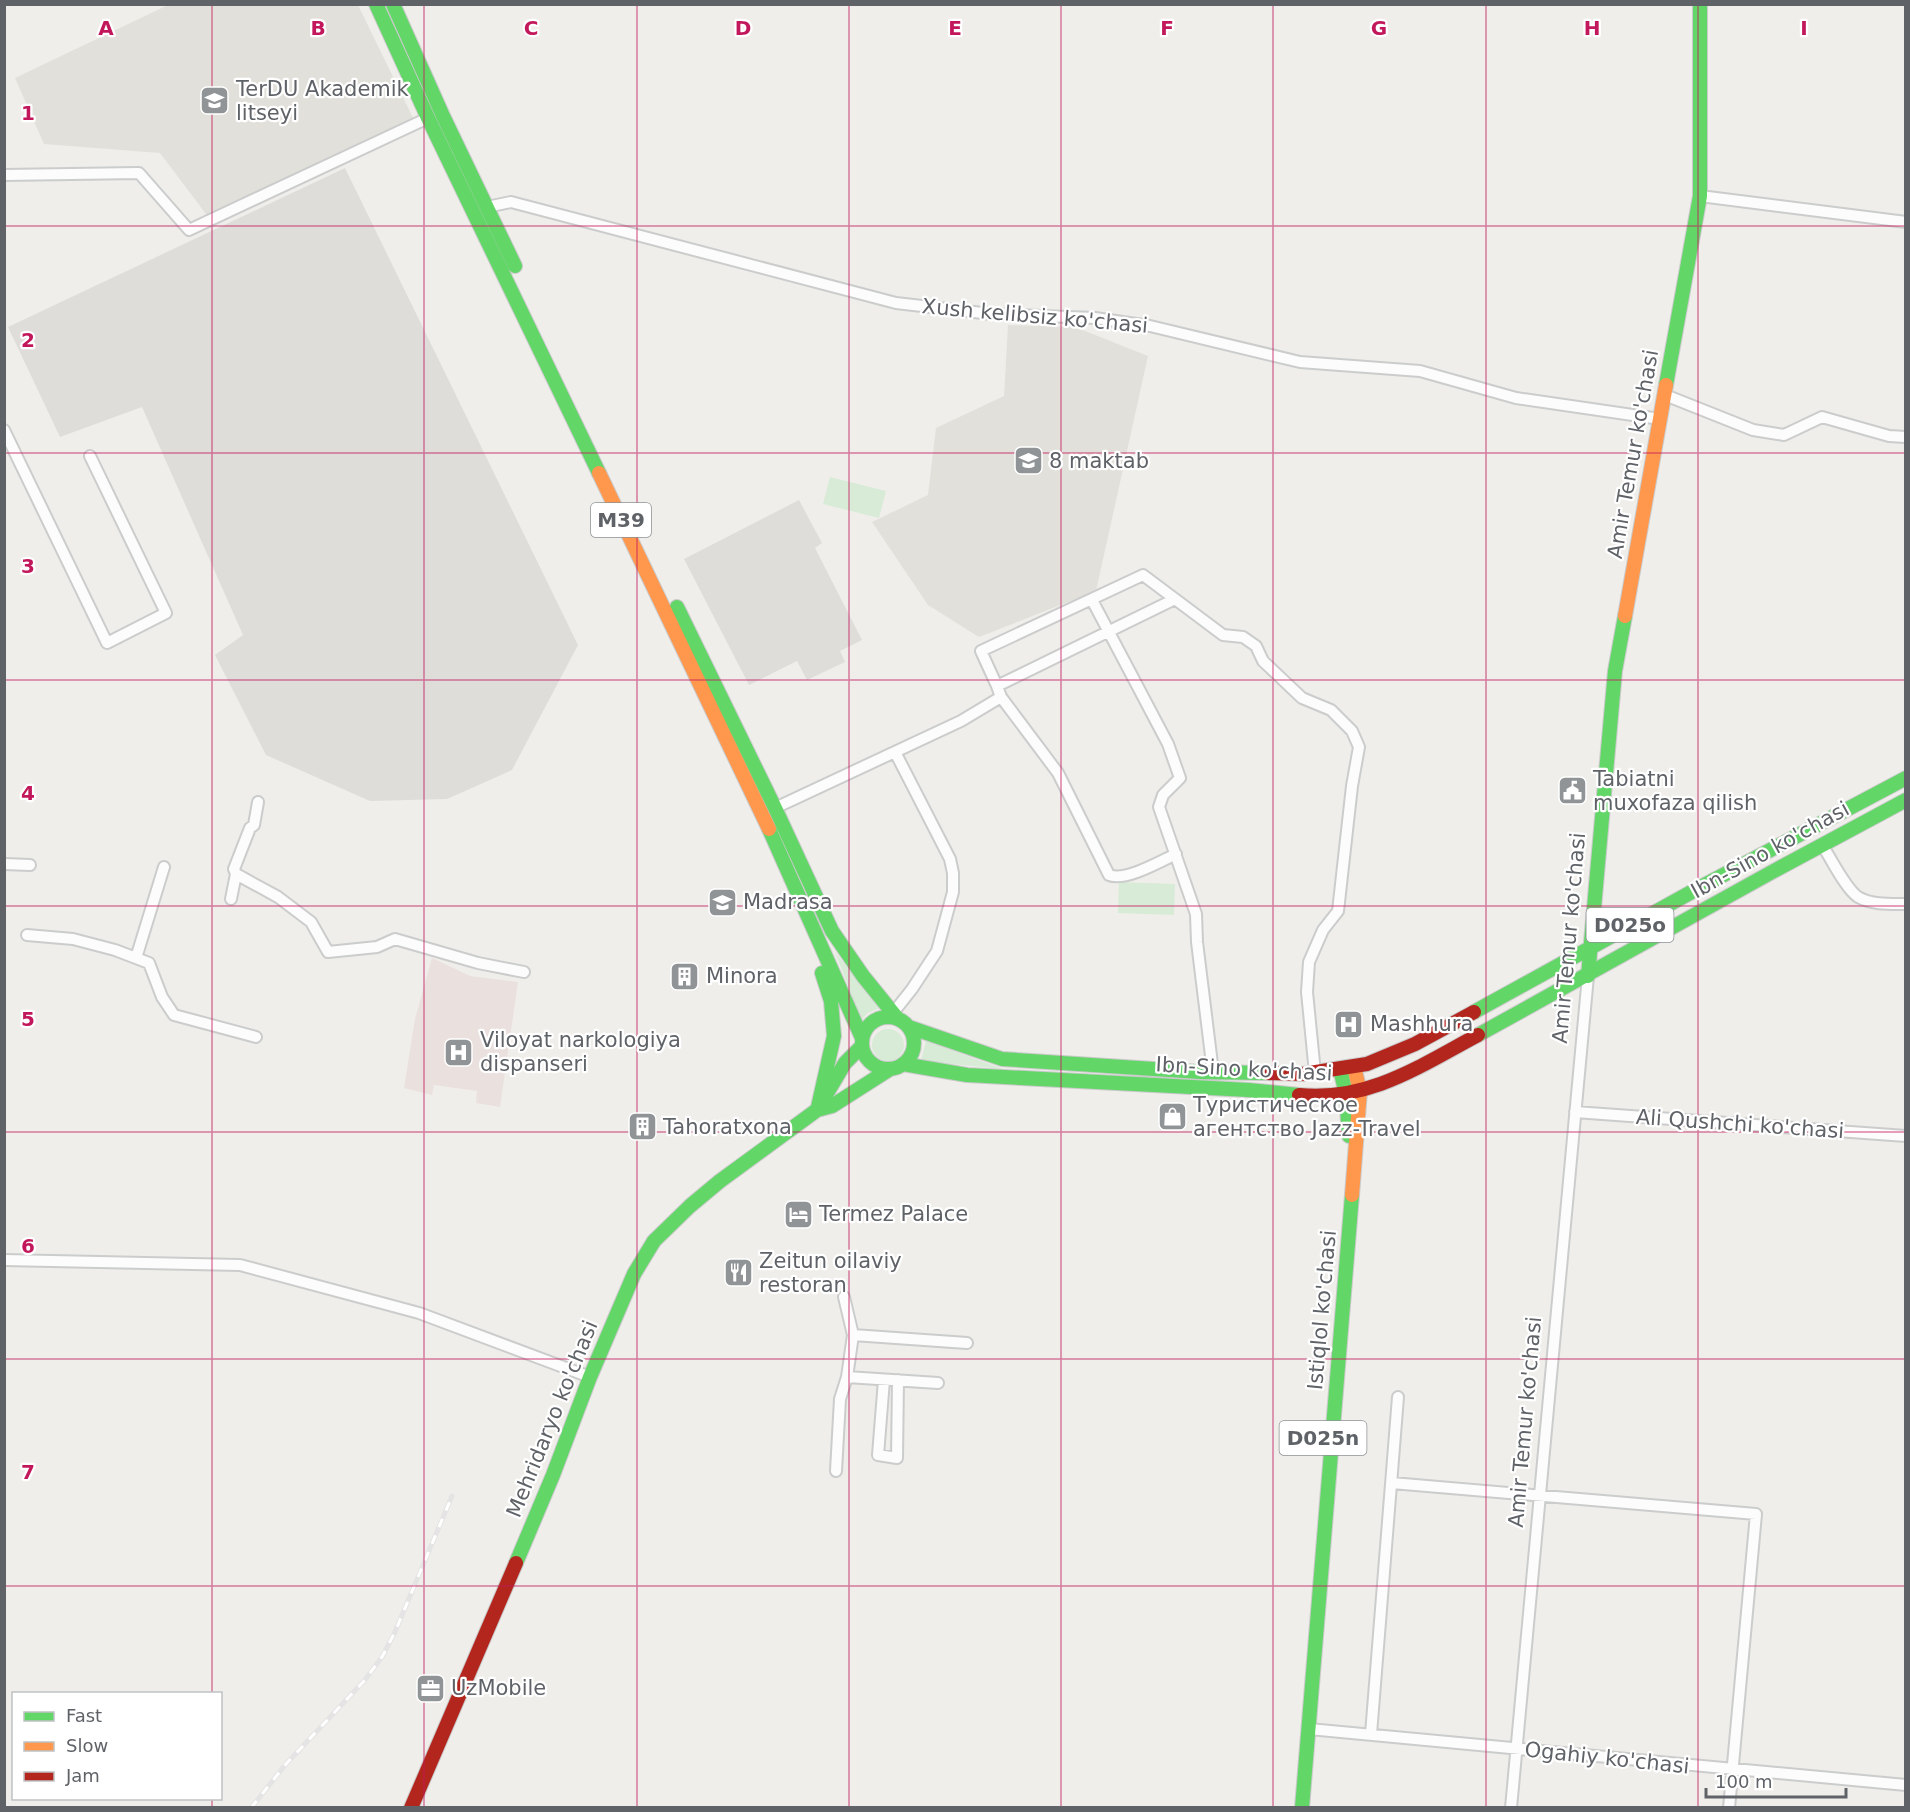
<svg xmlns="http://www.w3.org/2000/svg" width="1910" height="1812" viewBox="0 0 1910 1812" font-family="'DejaVu Sans',sans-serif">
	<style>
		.industrial { fill: #dfddda }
		.education { fill: #e2e0da }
		.medical { fill: #eae0de }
		.green { fill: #d8ebd6 }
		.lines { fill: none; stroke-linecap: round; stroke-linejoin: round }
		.street-casing { stroke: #cbcccc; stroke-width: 14 }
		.fast-casing { stroke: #cacacb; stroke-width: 16 }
		.slow-casing { stroke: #cacacb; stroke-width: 16 }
		.jam-casing { stroke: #cacacb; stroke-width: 16 }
		.street { stroke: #fdfcfc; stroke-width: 10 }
		.fast { stroke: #63d668; stroke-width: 14 }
		.slow { stroke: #ff974d; stroke-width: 14 }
		.jam { stroke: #b3261e; stroke-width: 14 }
		.rail-casing { stroke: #e4e4e4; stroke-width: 5 }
		.rail { stroke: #fff; stroke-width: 3; stroke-dasharray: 9; stroke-linecap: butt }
		.grid { fill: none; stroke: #c2185b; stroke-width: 1.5; stroke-opacity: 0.55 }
		.labels { text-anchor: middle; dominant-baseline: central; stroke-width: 4.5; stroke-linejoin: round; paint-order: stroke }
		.shield { fill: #fff; stroke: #8f9295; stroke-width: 1.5 }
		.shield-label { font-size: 20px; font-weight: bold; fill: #5f6368 }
		.poi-label { font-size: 21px; fill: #5f6368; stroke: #fff; text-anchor: start }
		.street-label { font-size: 21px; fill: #5f6368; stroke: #fff }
		.grid-label { font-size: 20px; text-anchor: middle; font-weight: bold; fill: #c2185b; stroke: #fff; stroke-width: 4.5; stroke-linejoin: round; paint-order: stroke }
	</style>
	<rect width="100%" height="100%" fill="#efeeea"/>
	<path class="industrial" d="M345 168 578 645 512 770 447 799 370 801 266 755 215 655 243 635 142 407 60 437 8 327Z
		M799 500 822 543 815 548 862 640 840 651 845 662 807 680 797 661 749 685 684 559Z"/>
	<path class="education" d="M168 5H358L416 124 209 218 160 153 44 144 15 78Z
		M1008 325 1075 327 1148 356 1096 591 979 637 928 605 872 522 928 495 936 428 1004 396Z"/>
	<path class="medical" d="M432 958 470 976 518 982 500 1107 476 1103 477 1091 434 1085 432 1095 404 1088 415 1019Z"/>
	<path class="green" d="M830 477 886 491 879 518 823 504Z
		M1119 882 1175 884 1174 915 1118 913Z
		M835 952 880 1008 868 1013 861 1020Z
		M872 1045a16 16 0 1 1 32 0a16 16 0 1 1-32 0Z
		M926 1041 1003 1069 921 1061Z"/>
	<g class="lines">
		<defs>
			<path id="street" d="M4 175 139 173 189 230 428 118
				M1700 196 1906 222
				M487 207 511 202 896 303 991 314 1095 318 1150 326 1300 362 1420 371 1516 398 1660 419
				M1665 395 1753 430 1784 435 1822 417 1889 436 1906 437
				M4 430 107 643 166 613 90 456
				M1092 600 1168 744 1180 778 1163 795 1159 807 1196 914 1197 942 1213 1072
				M997 686 981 651 1143 575 1223 635 1243 637 1256 646 1263 661 1302 698 1331 710 1352 731 1359 747 1352 786 1338 911 1323 930 1309 962 1307 992 1315 1073
				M1001 697 1058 773 1109 875C1125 882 1161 861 1176 854
				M258 802 254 825 250 828 234 869 236 874 278 897 311 922 328 952 377 947 395 939 478 963 524 972
				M775 808 961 721 1001 697 997 686 1175 599
				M1822 845C1831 858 1845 888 1858 897 1872 905 1890 904 1906 904
				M4 864 30 865
				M231 899 236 874
				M27 935 73 939 115 950 149 963 162 997 174 1015 256 1037
				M136 958 164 867
				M893 1013 912 989 937 951 953 892V873L950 859 895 752
				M1575 1112 1906 1136
				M4 1260 240 1265 419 1313 590 1377
				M844 1297 853 1335 847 1377 938 1383
				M853 1335 967 1343
				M884 1380 878 1455 897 1458 898 1380
				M836 1471 840 1399 847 1377
				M1392 1483 1756 1514 1729 1808
				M1309 1729 1906 1785
				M1371 1734 1398 1397
				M1511 1808 1588 976"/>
			<path id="fast" d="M376 4 428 118 599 473
				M393 4 443 116 515 266
				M1666 385 1700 196V4
				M677 607 775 808 832 931 863 976 897 1018
				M769 829 862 1038
				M1588 976 1615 671 1625 616
				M1474 1012 1697 889 1906 778
				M862 1043a26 26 0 1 1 52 0a26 26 0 1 1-52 0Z
				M909 1027 1002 1059 1200 1072 1267 1073
				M1478 1035 1772 872 1906 800
				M903 1064 967 1075 1248 1090 1299 1095
				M1340 1069 1346 1094 1349 1136
				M818 1107 834 1036 831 1001 822 973
				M817 1110 832 1106 890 1069
				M516 1563 553 1475 590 1377 634 1274 654 1241 690 1206 720 1181 817 1110 845 1063 862 1046
				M1302 1808 1352 1195"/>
			<path id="slow" d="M599 473 769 829
				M1625 616 1666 385
				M1352 1195 1360 1091 1354 1067"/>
			<path id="jam" d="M1267 1073 1303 1074 1367 1064 1415 1044 1474 1012
				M1299 1095C1368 1102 1420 1066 1478 1035
				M411 1808 516 1563"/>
		</defs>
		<use href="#street" class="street-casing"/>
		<use href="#fast" class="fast-casing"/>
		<use href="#slow" class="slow-casing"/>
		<use href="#jam" class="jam-casing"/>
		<use href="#street" class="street"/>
		<use href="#fast" class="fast"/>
		<use href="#slow" class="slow"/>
		<use href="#jam" class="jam"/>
		<defs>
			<path id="rail" d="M251 1808 286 1764 364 1681 382 1657 395 1632 452 1496"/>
		</defs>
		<use href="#rail" class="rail-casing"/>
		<use href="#rail" class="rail"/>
	</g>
	<path class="grid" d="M212 4V1694M424 4V1808M637 4V1808M849 4V1808M1061 4V1808M1273 4V1808M1486 4V1808M1698 4V1808M4 226H1906M4 453H1906M4 680H1906M4 906H1906M4 1132H1906M4 1359H1906M4 1586H1906M212 1798V1808"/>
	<defs>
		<symbol id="university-square" viewBox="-11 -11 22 22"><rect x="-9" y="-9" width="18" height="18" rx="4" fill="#919496" stroke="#fff"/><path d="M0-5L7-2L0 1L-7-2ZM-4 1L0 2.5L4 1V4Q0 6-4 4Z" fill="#fff"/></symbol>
		<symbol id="school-square" viewBox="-11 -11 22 22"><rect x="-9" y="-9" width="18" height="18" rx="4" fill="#919496" stroke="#fff"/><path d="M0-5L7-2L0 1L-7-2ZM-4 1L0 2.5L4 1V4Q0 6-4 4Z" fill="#fff"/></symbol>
		<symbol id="civic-square" viewBox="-11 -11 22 22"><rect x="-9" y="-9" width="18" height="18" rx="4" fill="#919496" stroke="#fff"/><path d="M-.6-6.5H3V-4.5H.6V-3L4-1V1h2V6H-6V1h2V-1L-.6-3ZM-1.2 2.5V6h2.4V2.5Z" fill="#fff"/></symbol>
		<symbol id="building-square" viewBox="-11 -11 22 22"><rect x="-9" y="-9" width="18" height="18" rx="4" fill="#919496" stroke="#fff"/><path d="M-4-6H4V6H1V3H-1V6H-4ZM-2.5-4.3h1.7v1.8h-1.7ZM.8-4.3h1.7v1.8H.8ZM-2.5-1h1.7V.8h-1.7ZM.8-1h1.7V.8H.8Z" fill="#fff"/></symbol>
		<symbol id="hospital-square" viewBox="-11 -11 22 22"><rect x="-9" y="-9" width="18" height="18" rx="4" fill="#919496" stroke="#fff"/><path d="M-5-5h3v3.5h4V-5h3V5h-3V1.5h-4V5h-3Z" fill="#fff"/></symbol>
		<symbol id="shop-square" viewBox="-11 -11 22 22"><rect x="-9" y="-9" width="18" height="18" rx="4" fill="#919496" stroke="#fff"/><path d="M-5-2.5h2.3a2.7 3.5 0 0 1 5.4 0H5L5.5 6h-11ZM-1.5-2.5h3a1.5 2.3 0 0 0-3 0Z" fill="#fff"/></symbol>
		<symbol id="hotel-square" viewBox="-11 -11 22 22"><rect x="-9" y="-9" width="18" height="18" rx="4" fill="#919496" stroke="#fff"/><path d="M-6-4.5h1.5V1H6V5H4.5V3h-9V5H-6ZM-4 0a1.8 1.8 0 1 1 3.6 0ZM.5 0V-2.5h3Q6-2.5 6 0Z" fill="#fff"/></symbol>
		<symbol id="restaurant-square" viewBox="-11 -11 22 22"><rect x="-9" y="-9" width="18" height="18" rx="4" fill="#919496" stroke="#fff"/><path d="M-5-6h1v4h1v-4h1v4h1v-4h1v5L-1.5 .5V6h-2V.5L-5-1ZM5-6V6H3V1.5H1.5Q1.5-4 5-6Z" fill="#fff"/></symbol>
		<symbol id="office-square" viewBox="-11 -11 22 22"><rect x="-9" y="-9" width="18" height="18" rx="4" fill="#919496" stroke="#fff"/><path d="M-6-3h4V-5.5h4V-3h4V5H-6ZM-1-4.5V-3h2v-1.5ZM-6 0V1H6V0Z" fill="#fff"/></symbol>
	</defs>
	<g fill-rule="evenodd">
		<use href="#university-square" x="198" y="84" width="33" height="33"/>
		<use href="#school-square" x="1012" y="444" width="33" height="33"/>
		<use href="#civic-square" x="1556" y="774" width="33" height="33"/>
		<use href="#university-square" x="706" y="886" width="33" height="33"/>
		<use href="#building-square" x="668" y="960" width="33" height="33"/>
		<use href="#hospital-square" x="1332" y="1008" width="33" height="33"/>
		<use href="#hospital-square" x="442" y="1036" width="33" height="33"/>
		<use href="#shop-square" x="1156" y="1100" width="33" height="33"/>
		<use href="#building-square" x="626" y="1110" width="33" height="33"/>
		<use href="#hotel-square" x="782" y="1198" width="33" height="33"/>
		<use href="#restaurant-square" x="722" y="1256" width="33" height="33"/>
		<use href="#office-square" x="414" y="1672" width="33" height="33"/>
	</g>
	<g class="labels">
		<g class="shield">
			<rect x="591" y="503" width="60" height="34" rx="4.5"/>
			<rect x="1586.5" y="908" width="87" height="34" rx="4.5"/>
			<rect x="1279.5" y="1421" width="87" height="34" rx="4.5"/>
		</g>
		<g class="shield-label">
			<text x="621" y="520">M39</text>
			<text x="1630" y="925">D025o</text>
			<text x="1323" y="1438">D025n</text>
		</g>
		<g class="poi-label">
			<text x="236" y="89">TerDU Akademik<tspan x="236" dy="24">litseyi</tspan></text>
			<text x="1049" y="461">8 maktab</text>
			<text x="1593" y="779">Tabiatni<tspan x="1593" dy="24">muxofaza qilish</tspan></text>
			<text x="743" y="902">Madrasa</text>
			<text x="706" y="976">Minora</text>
			<text x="1370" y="1024">Mashhura</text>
			<text x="480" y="1040">Viloyat narkologiya<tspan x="480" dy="24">dispanseri</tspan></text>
			<text x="1193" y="1105">Туристическое<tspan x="1193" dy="24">агентство Jazz-Travel</tspan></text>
			<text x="663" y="1127">Tahoratxona</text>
			<text x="819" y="1214">Termez Palace</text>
			<text x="759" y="1261">Zeitun oilaviy<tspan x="759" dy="24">restoran</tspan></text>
			<text x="451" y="1688">UzMobile</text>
		</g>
		<g class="street-label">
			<text transform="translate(1035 316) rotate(5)">Xush kelibsiz ko'chasi</text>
			<text transform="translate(1633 454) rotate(-80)">Amir Temur ko'chasi</text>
			<text transform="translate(1770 850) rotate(-29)">Ibn-Sino ko'chasi</text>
			<text transform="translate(1569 938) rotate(-85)">Amir Temur ko'chasi</text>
			<text transform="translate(1244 1069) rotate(3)">Ibn-Sino ko'chasi</text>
			<text transform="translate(1740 1124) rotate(4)">Ali Qushchi ko'chasi</text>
			<text transform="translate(1322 1310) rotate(-85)">Istiqlol ko'chasi</text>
			<text transform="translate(552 1419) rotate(-68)">Мehridaryo ko'chasi</text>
			<text transform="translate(1525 1422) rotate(-85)">Amir Temur ko'chasi</text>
			<text transform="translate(1607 1758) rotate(6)">Ogahiy ko'chasi</text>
		</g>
	</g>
	<g class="grid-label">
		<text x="106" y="35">A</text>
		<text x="318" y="35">B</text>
		<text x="531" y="35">C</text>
		<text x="743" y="35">D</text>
		<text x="955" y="35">E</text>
		<text x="1167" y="35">F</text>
		<text x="1379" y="35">G</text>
		<text x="1592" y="35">H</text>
		<text x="1804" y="35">I</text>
		<text x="28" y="120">1</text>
		<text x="28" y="347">2</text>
		<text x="28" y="573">3</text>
		<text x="28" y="800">4</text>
		<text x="28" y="1026">5</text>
		<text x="28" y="1253">6</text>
		<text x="28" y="1479">7</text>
	</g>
	<rect width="1910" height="1812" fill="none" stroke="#5f6368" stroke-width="12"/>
	<rect x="12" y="1692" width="210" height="108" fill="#ffffff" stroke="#bfc1c3" stroke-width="1.5"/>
	<rect x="24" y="1712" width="30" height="9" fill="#63d668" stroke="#bfc1c3" stroke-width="1.5"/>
	<text x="66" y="1722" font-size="18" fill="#5f6368">Fast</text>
	<rect x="24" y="1742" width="30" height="9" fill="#ff974d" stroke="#bfc1c3" stroke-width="1.5"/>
	<text x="66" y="1752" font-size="18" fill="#5f6368">Slow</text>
	<rect x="24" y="1772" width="30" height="9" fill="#b3261e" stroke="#bfc1c3" stroke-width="1.5"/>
	<text x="66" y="1782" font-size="18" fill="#5f6368">Jam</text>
	<path d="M1706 1788v9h140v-9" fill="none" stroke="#5f6368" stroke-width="3"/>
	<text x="1715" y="1788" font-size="18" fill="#5f6368" stroke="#ffffff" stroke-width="4.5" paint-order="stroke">100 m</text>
</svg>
